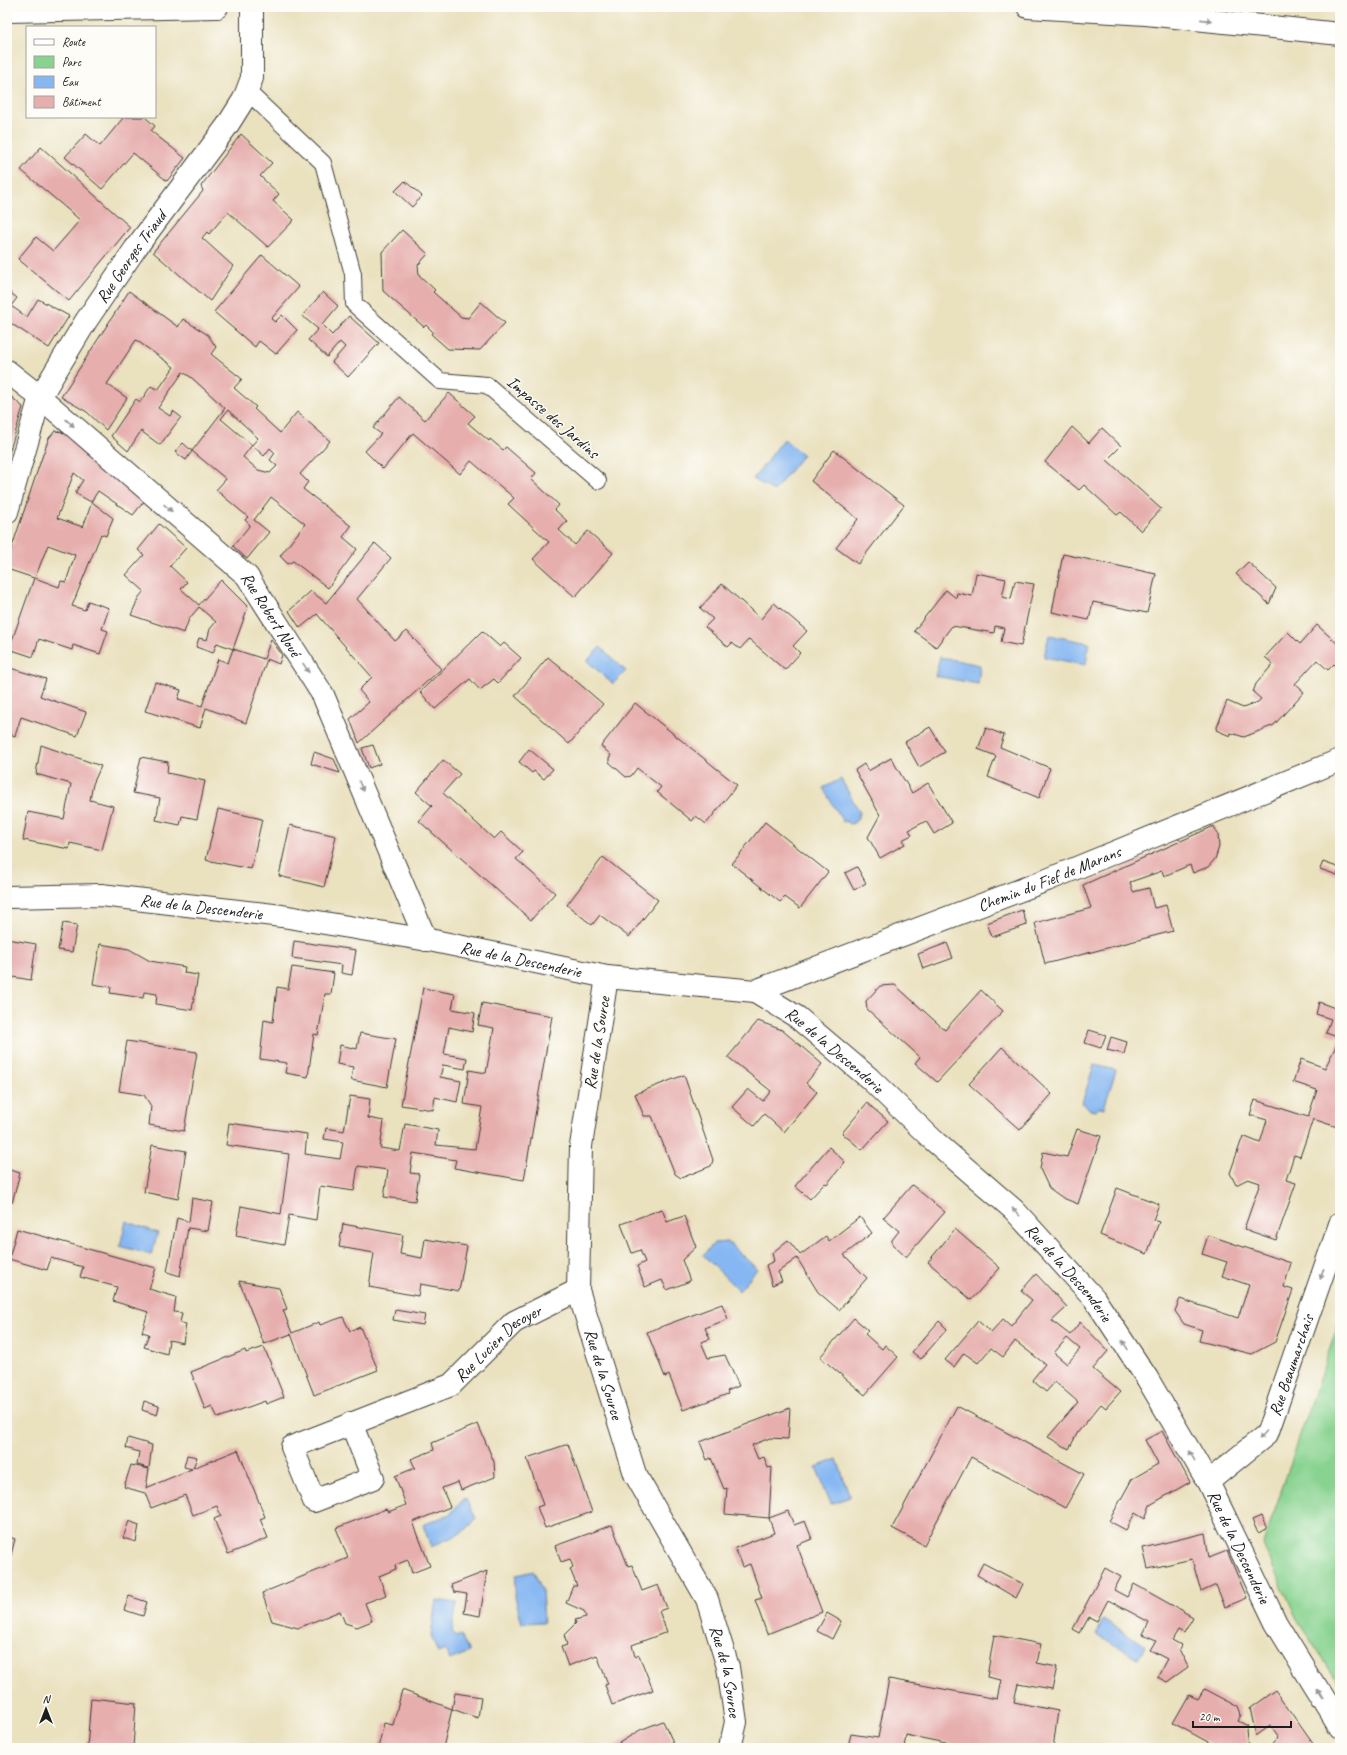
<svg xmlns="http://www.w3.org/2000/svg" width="1347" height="1755" viewBox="0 0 1347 1755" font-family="Caveat,sans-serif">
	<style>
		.green { fill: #88d390; stroke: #527856 }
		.water { fill: #86b7f2; stroke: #516a87 }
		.building { fill: #e6afae; fill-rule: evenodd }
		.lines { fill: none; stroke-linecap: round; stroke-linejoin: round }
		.service-casing { stroke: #3b3a34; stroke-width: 18 }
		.minor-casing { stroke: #3b3a34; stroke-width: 24 }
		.tertiary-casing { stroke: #3b3a34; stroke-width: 24 }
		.trunk-casing { stroke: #3b3a34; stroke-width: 24 }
		.service { stroke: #fff; stroke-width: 16 }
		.minor { stroke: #fff; stroke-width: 22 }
		.tertiary { stroke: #fff; stroke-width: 22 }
		.trunk { stroke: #fff; stroke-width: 22 }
		.oneway { fill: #999 }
		.labels { text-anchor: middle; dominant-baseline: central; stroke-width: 3; stroke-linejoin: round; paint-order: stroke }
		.street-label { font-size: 17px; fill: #1c1c1c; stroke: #fdfcf7 }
	</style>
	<rect width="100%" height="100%" fill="#fdfcf7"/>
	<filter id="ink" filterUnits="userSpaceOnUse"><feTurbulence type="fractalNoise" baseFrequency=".025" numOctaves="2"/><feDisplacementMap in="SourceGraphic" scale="8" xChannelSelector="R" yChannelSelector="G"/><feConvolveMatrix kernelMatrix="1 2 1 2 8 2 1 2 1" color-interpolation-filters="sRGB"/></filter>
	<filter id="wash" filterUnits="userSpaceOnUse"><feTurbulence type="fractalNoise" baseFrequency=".012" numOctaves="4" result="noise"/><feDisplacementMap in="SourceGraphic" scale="16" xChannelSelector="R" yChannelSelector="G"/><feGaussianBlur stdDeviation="0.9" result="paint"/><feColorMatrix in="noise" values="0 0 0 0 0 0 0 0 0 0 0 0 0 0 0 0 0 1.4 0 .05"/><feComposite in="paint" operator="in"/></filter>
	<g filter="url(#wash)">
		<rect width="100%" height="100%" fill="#eae1bf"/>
		<path class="green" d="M1340 1319V1685L1297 1620 1263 1544Z"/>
		<path class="water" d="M784 439 803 455 774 491 753 479Z
			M1049 635 1089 643 1086 665 1044 657Z
			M600 647 626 671 613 684 587 661Z
			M940 657 980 665 978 684 935 676Z
			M841 779 860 813 858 814V818L854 823 849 824 846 821 843 822 823 788Z
			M1094 1065 1116 1070 1104 1108 1100 1107 1095 1111 1090 1110 1087 1106 1082 1103Z
			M126 1221 158 1233 151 1255 120 1246Z
			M728 1242 757 1269 739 1291 703 1255 714 1243Z
			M837 1459 850 1497 831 1504 816 1467Z
			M465 1498 476 1518C465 1536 449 1537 431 1547L423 1525 450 1514Z
			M534 1571 542 1590 544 1622 522 1623 515 1597 516 1575Z
			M436 1600 457 1603 452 1631 455 1637 461 1635 469 1652 450 1660 445 1650 438 1653 431 1635Z
			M1103 1619 1145 1645 1138 1659 1097 1634Z"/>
		<g id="blocks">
			<path class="building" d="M121 117H145L155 126 151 131 185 158 167 181 133 153 102 189 65 157 86 134 100 146 123 118Z
				M241 134 272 163 260 176 279 194 273 201 294 220 268 247 228 212 209 234 207 232 202 238 233 266 210 301 153 252 203 191 201 186Z
				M41 147 130 227 69 301 18 259 36 237 53 251 80 220 21 170Z
				M405 181 422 196 412 207 395 191Z
				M402 230 428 254 418 265 419 275 435 290 433 292 461 317 468 318 481 302 505 323 480 350 448 349 431 334 433 332 426 325 424 327 383 291 382 252Z
				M262 255 299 287 271 319 275 322 282 315 297 330 276 354 259 341 255 347 214 312Z
				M7 290 17 298 11 306 27 317 38 299 69 316 49 348 7 321Z
				M129 291 178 327 183 319 208 335 216 347 211 354 242 379 234 388 256 407 254 409 280 433 297 412 330 441 300 474 308 482 303 489 351 526 343 537 357 549 328 588 293 561 288 564 280 556 305 524 271 497 254 520 269 532 247 559 233 546 250 525 245 520 248 517 216 490 226 479 192 451 225 408 192 378 183 372 158 408 170 416 173 411 181 417 160 445 141 431 128 451 111 436 136 399 140 402 151 386 158 390 174 367 136 340 107 384 127 398 106 430 87 412 61 397ZM228 410 258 438 252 445 221 419ZM252 445 264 456 270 448 275 453 270 460 277 466 270 473 258 470 243 457Z
				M323 292 338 306 322 325 332 335 349 316 379 343 348 377 332 362 345 347 340 342 327 357 308 340 318 329 302 316Z
				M7 393 23 407 7 460Z
				M449 393 475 416 468 423 489 441 490 439 503 450 506 447 536 473 531 479 559 505 555 510 567 521 559 530 575 545 588 531 613 553 575 597 533 559 549 542 508 504 514 498 471 461 460 474 413 433 383 469 365 451 381 434 373 428 399 397 425 420Z
				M1072 427 1089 443 1102 428 1121 446 1107 460 1161 509 1141 531 1121 512 1117 515 1084 485 1079 490 1045 462Z
				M55 431 62 432 71 437 146 499 133 515 98 491 91 502 75 493 83 480 74 473 57 518 83 527 92 502 113 518 106 536 101 534 72 606 85 610 88 601 109 608 102 629 108 631 100 654 73 645 72 650 39 639 33 657 9 649 34 578 7 569V562L41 460 49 438ZM48 545 75 555 66 582 61 581 59 587 35 578Z
				M183 443 192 451 186 460 175 452Z
				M834 450 904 505 858 564 836 548 858 519 811 481Z
				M159 524 186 548 170 566 187 582 181 589 199 605 221 580 248 607 233 649 217 643 213 653 196 647 199 638 207 640 210 629 216 622 199 607 189 619 184 633 131 615 139 597 144 591 126 575 144 555 138 550Z
				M375 543 391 558 357 599 395 641 407 631 441 669 359 743 350 719 369 702 359 690 372 677 317 614 300 628 289 611 311 591 326 603Z
				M1063 554 1156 574 1147 613 1093 602 1089 620 1052 612Z
				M1248 562 1276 588 1269 604 1236 574Z
				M976 573 1006 579 1002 597 1011 599 1015 581 1034 584 1021 646 1001 642 1004 628 995 626 994 633 952 626 936 647 914 631 946 590 956 598 957 593 972 596Z
				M722 584 761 619 774 603 807 631 793 646 800 653 785 670 749 639 740 649 732 643 728 647 705 627 713 619 700 608Z
				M1317 625 1340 646V669L1334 664 1328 670 1317 660 1295 684 1304 692 1274 725 1244 737 1231 733 1230 736 1216 730 1227 701 1243 708 1258 702 1261 699 1253 692 1256 684 1273 664 1265 657 1288 632 1300 644Z
				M482 631 500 647 504 643 521 658 498 683 494 679 480 690 470 679 435 709 420 692Z
				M271 639 282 655 279 664 267 659 246 723 206 708 200 728 145 711 155 682 181 690 178 699 202 706 218 659 228 663 233 649 264 659Z
				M548 657 603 704 569 744 515 696Z
				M7 667 46 679 40 696 86 712 77 736 21 717 15 736 7 733Z
				M635 703 737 785 706 824 696 816 692 821 657 792 661 787 637 768 631 776 626 777 609 762V758L611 755 601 746Z
				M930 727 945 752 919 767 905 742Z
				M986 728 1004 735 1000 747 1050 768 1039 798 988 777 996 756 978 749Z
				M41 745 101 766 93 784 90 800 113 806 102 850 70 843 69 849 23 840 28 812 64 819 71 784 36 774Z
				M373 745 380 764 369 768 362 748Z
				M529 749 553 769 544 779 534 771 532 773 519 762Z
				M314 752 334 759 340 773 311 764Z
				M141 757 168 762 167 773 205 781 197 819 182 816 180 825 156 820 160 798 133 793Z
				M891 758 912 793 928 783 952 823 934 834 926 821 909 830 912 835 902 840 905 844 880 858 868 837 880 815 855 770 864 764 868 771Z
				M443 760 460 774 443 793 494 839 501 832 523 852 516 859 555 893 531 920 419 821 432 806 416 792Z
				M218 809 262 819 251 869 206 860Z
				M765 822 828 872 800 908 785 897 780 902 732 864Z
				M290 825 336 836 324 887 279 876Z
				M1214 826 1218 835 1219 847 1215 859 1208 867 1193 873 1190 865 1164 876 1162 871 1130 882 1133 892 1149 888 1154 908 1166 905 1173 931 1045 964 1035 923 1091 908 1083 885Z
				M603 857 658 900 629 937 600 915 592 925 567 905Z
				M1323 862 1340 868 1337 875 1320 869Z
				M857 867 866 883 854 890 845 873Z
				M1022 910 1027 925 992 937 987 923Z
				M63 923 77 925 72 952 58 950Z
				M7 939 36 944 31 980 7 976Z
				M294 941 356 950 352 975 341 973 342 965 292 958Z
				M947 943 953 958 923 969 918 954Z
				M100 944 129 949 150 961 185 967 184 973 198 975 192 1010 156 1004 157 994 144 992 143 998 110 993 111 987 93 984Z
				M292 967 334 973 331 994H325L318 1035 314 1034 308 1077 285 1073 287 1063 260 1059 264 1020 273 1022 277 987 288 989Z
				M895 985 945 1030 981 990 1003 1011 937 1082 915 1063 920 1057 867 1009 866 1001 880 986Z
				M423 988 455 994 452 1009 475 1013 472 1032 449 1027 444 1054 467 1058 465 1069 443 1065 440 1077 461 1081 457 1102 435 1097 433 1110 401 1105Z
				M1319 1002 1340 1010V1128L1313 1119 1300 1157 1294 1155 1286 1180 1296 1183 1276 1240 1244 1229 1260 1183 1248 1179 1236 1185 1230 1173 1243 1136 1260 1143 1267 1120 1250 1115 1255 1100 1308 1117 1317 1090 1293 1082 1301 1059 1325 1068 1340 1038 1326 1033 1331 1019 1316 1014Z
				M482 1003 552 1016 524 1180 454 1168 456 1160 413 1153 410 1173 419 1174 415 1201 384 1197 388 1170 358 1166 354 1191 320 1186 316 1220 289 1215 284 1245 236 1236 241 1206 281 1214 289 1154 226 1145 229 1123 307 1134 305 1154 340 1159 343 1142 324 1139 326 1128 344 1131 350 1096 370 1099 368 1118 384 1121 380 1148 400 1151 405 1124 438 1130 436 1145 475 1149 482 1107 464 1104 469 1070 486 1073 494 1028 478 1025Z
				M758 1021 782 1030 822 1064 806 1083 817 1092 784 1132 764 1114 754 1126 732 1107 748 1089 763 1101 771 1091 728 1057Z
				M1089 1030 1106 1035 1101 1048 1085 1043Z
				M360 1033 396 1039 387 1087 351 1080 353 1067 337 1064 340 1045 357 1049Z
				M1111 1037 1127 1042 1124 1054 1107 1050Z
				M127 1041 197 1052 184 1131 149 1125 151 1106 144 1095 119 1091Z
				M1002 1047 1052 1094 1020 1130 969 1084Z
				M684 1075 713 1160 711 1166 681 1178 675 1174 652 1116H644L635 1094Z
				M867 1103 888 1121 862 1150 842 1133Z
				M1077 1129 1101 1136 1078 1204 1063 1198 1049 1188 1040 1169 1043 1152 1067 1157Z
				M152 1145 186 1151 178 1199 144 1192Z
				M829 1147 845 1162 827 1184 825 1183 810 1199 795 1186Z
				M7 1169 20 1173 12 1203 7 1201Z
				M912 1185 945 1212 906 1257 892 1244V1240L899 1231 883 1218Z
				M1117 1188 1159 1204 1153 1220 1159 1222 1147 1254 1100 1235Z
				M192 1198 213 1202 208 1231 188 1228 180 1276 167 1272 177 1218 189 1222Z
				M662 1209 667 1222 684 1216 696 1247 682 1260 690 1281 667 1290 662 1280 645 1287 637 1266 645 1262 640 1250 632 1253 621 1224Z
				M860 1217 872 1233 844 1255 867 1278 839 1310 818 1292 797 1258 778 1272 782 1281 772 1285 766 1265 774 1261 772 1253 788 1240 800 1255 826 1236 829 1241Z
				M343 1224 403 1235 400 1254 422 1258 425 1239 467 1246 459 1291 420 1284 418 1296 369 1287 374 1253 339 1247Z
				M17 1229 156 1268 149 1289 176 1297 174 1312 182 1313 180 1323 186 1324 183 1343 169 1340 167 1354 144 1347 149 1334 142 1332 148 1312 113 1301 117 1287 80 1277 83 1267 51 1258 47 1270 9 1259Z
				M955 1229 1000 1268 971 1300 928 1262Z
				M1208 1235 1291 1263 1284 1287 1293 1290 1275 1342 1252 1354 1199 1341 1202 1330 1184 1324 1175 1311 1180 1299 1238 1318 1249 1285 1222 1276 1227 1262 1202 1254Z
				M1036 1274 1067 1307 1052 1321 1070 1335 1080 1322 1108 1351 1093 1369 1120 1392 1106 1408 1101 1404 1078 1432 1069 1449 1048 1437 1078 1402 1055 1382 1046 1392 1032 1380 1045 1364 1015 1341 1003 1357 991 1348 978 1363 964 1353 954 1367 945 1360 978 1321 991 1332 1003 1319 1011 1326 1032 1300 1021 1291ZM1067 1338 1080 1349 1067 1364 1054 1353Z
				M239 1281 279 1288 287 1309 283 1310 292 1333 319 1322 320 1325 343 1317 350 1331 360 1327 378 1370 314 1395 291 1334 264 1344Z
				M722 1304 728 1319 705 1328 710 1339 701 1342 708 1358 725 1355 739 1386 727 1391 728 1394 683 1410 669 1375 665 1377 647 1332Z
				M395 1310 425 1315 423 1325 393 1320Z
				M854 1318 868 1330 865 1334 875 1343 882 1349 885 1345 898 1357 865 1395 820 1357Z
				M939 1321 947 1329 921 1359 912 1352Z
				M264 1347 284 1397 266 1404 265 1401 218 1418 212 1406 205 1409 191 1372 245 1350 246 1353Z
				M144 1401 159 1406 157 1415 142 1410Z
				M957 1406 1084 1474 1065 1508 971 1457 924 1545 892 1528Z
				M790 1408 788 1439 770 1438 752 1445 758 1459 764 1457 768 1468 772 1467 769 1518 725 1514 727 1488 724 1489 711 1458 707 1460 700 1442Z
				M478 1424 494 1462 495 1477 461 1490 458 1482 442 1488 450 1507 413 1522 430 1566 412 1573 408 1560 395 1565 396 1569 379 1576 386 1595 365 1603 372 1621 357 1627 345 1623 340 1611 298 1628 272 1621 262 1593 348 1558 336 1528 386 1509 388 1512 406 1505 395 1476 415 1468 411 1459 434 1450 432 1443Z
				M1162 1431 1190 1482 1150 1505 1145 1519 1135 1513 1126 1530 1109 1521 1132 1479 1158 1464 1145 1440Z
				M128 1438 152 1445 149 1468 137 1465 139 1452 126 1448Z
				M568 1444 592 1512 545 1528 537 1507 543 1505 527 1458Z
				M238 1450 265 1517 260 1519 268 1538 228 1554 214 1519 221 1516 217 1506 193 1515 185 1495 151 1508 145 1493 124 1487 131 1465 149 1469 146 1488 192 1469 184 1467 187 1455 197 1457 193 1468Z
				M788 1511 794 1525 805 1521 812 1539 797 1545 822 1612 767 1634 755 1600 762 1598 750 1564 742 1567 735 1548 774 1533 769 1518Z
				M1261 1516 1267 1529 1258 1533 1252 1520Z
				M129 1521 139 1525 136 1542 123 1538Z
				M612 1525 628 1566 632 1565 642 1591 658 1585 667 1608 659 1611 667 1632 632 1645 635 1657 639 1655 653 1690 612 1705 605 1685 608 1684 597 1655 568 1666 561 1647 567 1645 564 1635 576 1623 575 1620 586 1617 584 1611 566 1603 573 1586H577L570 1569 573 1567 570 1559 561 1562 555 1546Z
				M1205 1533 1209 1558 1227 1551 1247 1598 1225 1607 1216 1585 1201 1592 1192 1559 1148 1569 1143 1548Z
				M7 1536 15 1539 10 1559H7Z
				M983 1563 1023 1584 1016 1598 977 1575Z
				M1105 1568 1121 1577 1114 1590 1127 1597 1134 1584 1193 1617 1184 1633 1178 1630 1172 1640 1181 1645 1179 1649 1188 1667 1167 1682 1157 1677 1167 1659 1150 1650 1156 1640 1143 1634 1149 1622 1108 1600 1097 1621 1089 1617 1080 1633 1073 1629Z
				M487 1571 480 1616 464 1613 467 1594 454 1592 451 1585Z
				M129 1596 147 1602 143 1616 124 1610Z
				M827 1613 841 1621 832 1639 817 1631Z
				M994 1635 1041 1644 1037 1663 1057 1667 1052 1689 1018 1683 1014 1702 1058 1711 1053 1748H971L906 1735 904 1748H840L844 1746H848L851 1734 878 1738 889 1679 997 1699 1001 1680 987 1677Z
				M1204 1689 1238 1707 1241 1715 1238 1721 1248 1726 1246 1730 1248 1748H1219L1173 1723 1189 1695 1198 1699Z
				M402 1690 452 1709 455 1693 481 1697 478 1718 452 1709 443 1748H378L384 1723 393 1725Z
				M1275 1690 1316 1748H1271L1279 1738 1270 1726 1256 1736 1250 1708Z
				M91 1698 136 1703 133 1748H87Z
				M663 1721 673 1742 669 1746 670 1748H611L640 1730Z
				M248 1744 275 1747V1748H247Z"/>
		</g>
	</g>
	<g filter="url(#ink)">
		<use href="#blocks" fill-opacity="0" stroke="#3b3a34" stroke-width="1"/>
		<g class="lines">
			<defs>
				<path id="service" d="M247 91 323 163 353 274 354 304 440 381 487 385 598 481"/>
				<g id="minor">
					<path id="s1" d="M7 371 40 397 247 576 323 695 426 940"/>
					<path id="s2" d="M7 897 101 895 282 916 434 941 607 977 755 991 797 1017 869 1078 933 1140 1014 1210 1094 1298 1147 1378 1208 1482 1276 1623 1340 1727"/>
					<path id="s3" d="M607 977 581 1146 578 1290 635 1474 707 1599 728 1667 736 1722 730 1748"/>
					<path id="s4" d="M755 991 1047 880 1340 760"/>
					<path id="s5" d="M351 1423 373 1478 314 1501 292 1447 451 1385 514 1322 578 1290"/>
					<path id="s6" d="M1208 1482 1267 1434 1340 1224"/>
				</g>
				<g id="tertiary">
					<path id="s7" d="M7 512 40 397 86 321 135 249 227 126 244 99 252 78V7"/>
				</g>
				<path id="trunk" d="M1028 7 1146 14 1340 34
					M7 11 217 7"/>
			</defs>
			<use href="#service" class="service-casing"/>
			<use href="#minor" class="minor-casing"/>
			<use href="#tertiary" class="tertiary-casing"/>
			<use href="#trunk" class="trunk-casing"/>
			<use href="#service" class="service"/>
			<use href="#minor" class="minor"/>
			<use href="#tertiary" class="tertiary"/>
			<use href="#trunk" class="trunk"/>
		</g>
		<defs><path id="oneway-solid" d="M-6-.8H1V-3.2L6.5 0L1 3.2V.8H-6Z"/></defs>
		<g class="oneway">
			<use href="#oneway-solid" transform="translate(1206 20) rotate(6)"/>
			<use href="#oneway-solid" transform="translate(70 423) rotate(41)"/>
			<use href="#oneway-solid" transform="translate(168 508) rotate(41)"/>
			<use href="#oneway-solid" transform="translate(306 668) rotate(57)"/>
			<use href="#oneway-solid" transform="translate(361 786) rotate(67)"/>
			<use href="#oneway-solid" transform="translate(1016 1212) rotate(-134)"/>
			<use href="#oneway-solid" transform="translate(1322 1274) rotate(109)"/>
			<use href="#oneway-solid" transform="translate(1125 1345) rotate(-123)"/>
			<use href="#oneway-solid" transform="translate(1263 1435) rotate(132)"/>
			<use href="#oneway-solid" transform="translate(1192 1456) rotate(-120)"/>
			<use href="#oneway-solid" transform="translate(1319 1694) rotate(-122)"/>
		</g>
	</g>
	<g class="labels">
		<g class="street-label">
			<text stroke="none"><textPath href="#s7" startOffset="287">Rue Georges Triaud</textPath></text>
			<text transform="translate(553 417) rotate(41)">Impasse des Jardins</text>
			<text stroke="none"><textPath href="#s1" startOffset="361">Rue Robert Noué</textPath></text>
			<text stroke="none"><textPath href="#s4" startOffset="315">Chemin du Fief de Marans</textPath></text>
			<text stroke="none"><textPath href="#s2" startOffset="195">Rue de la Descenderie</textPath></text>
			<text stroke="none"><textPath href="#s2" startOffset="519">Rue de la Descenderie</textPath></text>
			<text transform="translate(597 1043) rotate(-81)">Rue de la Source</text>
			<text stroke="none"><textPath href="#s2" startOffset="855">Rue de la Descenderie</textPath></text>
			<text stroke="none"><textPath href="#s2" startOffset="1179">Rue de la Descenderie</textPath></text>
			<text stroke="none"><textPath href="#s5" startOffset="415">Rue Lucien Desoyer</textPath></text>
			<text stroke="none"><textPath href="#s6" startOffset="149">Rue Beaumarchais</textPath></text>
			<text stroke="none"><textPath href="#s3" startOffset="403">Rue de la Source</textPath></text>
			<text stroke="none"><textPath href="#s2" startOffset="1503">Rue de la Descenderie</textPath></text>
			<text stroke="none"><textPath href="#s3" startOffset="727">Rue de la Source</textPath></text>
		</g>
	</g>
	<rect width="1347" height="1755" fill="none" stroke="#fdfcf7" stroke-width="24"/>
	<rect x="26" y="26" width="130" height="92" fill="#fdfcf7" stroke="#a3a29f"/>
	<rect x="34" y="39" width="20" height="6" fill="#ffffff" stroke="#a3a29f"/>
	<text x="62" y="46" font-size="12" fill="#1c1c1c">Route</text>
	<rect x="34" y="56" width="20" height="12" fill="#88d390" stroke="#a3a29f"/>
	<text x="62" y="66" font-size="12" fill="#1c1c1c">Parc</text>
	<rect x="34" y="76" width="20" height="12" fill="#86b7f2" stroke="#a3a29f"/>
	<text x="62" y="86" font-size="12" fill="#1c1c1c">Eau</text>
	<rect x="34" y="96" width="20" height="12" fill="#e6afae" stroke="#a3a29f"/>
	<text x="62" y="106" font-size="12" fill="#1c1c1c">Bâtiment</text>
	<g transform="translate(46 1709)" stroke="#fdfcf7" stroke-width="3" paint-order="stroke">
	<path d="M0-3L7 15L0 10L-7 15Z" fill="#1c1c1c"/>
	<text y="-6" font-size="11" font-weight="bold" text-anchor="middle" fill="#1c1c1c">N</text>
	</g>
	<path d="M1193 1721v6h98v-6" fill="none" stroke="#1c1c1c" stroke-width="2"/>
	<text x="1199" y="1721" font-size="12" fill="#1c1c1c" stroke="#fdfcf7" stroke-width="3" paint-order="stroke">20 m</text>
</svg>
